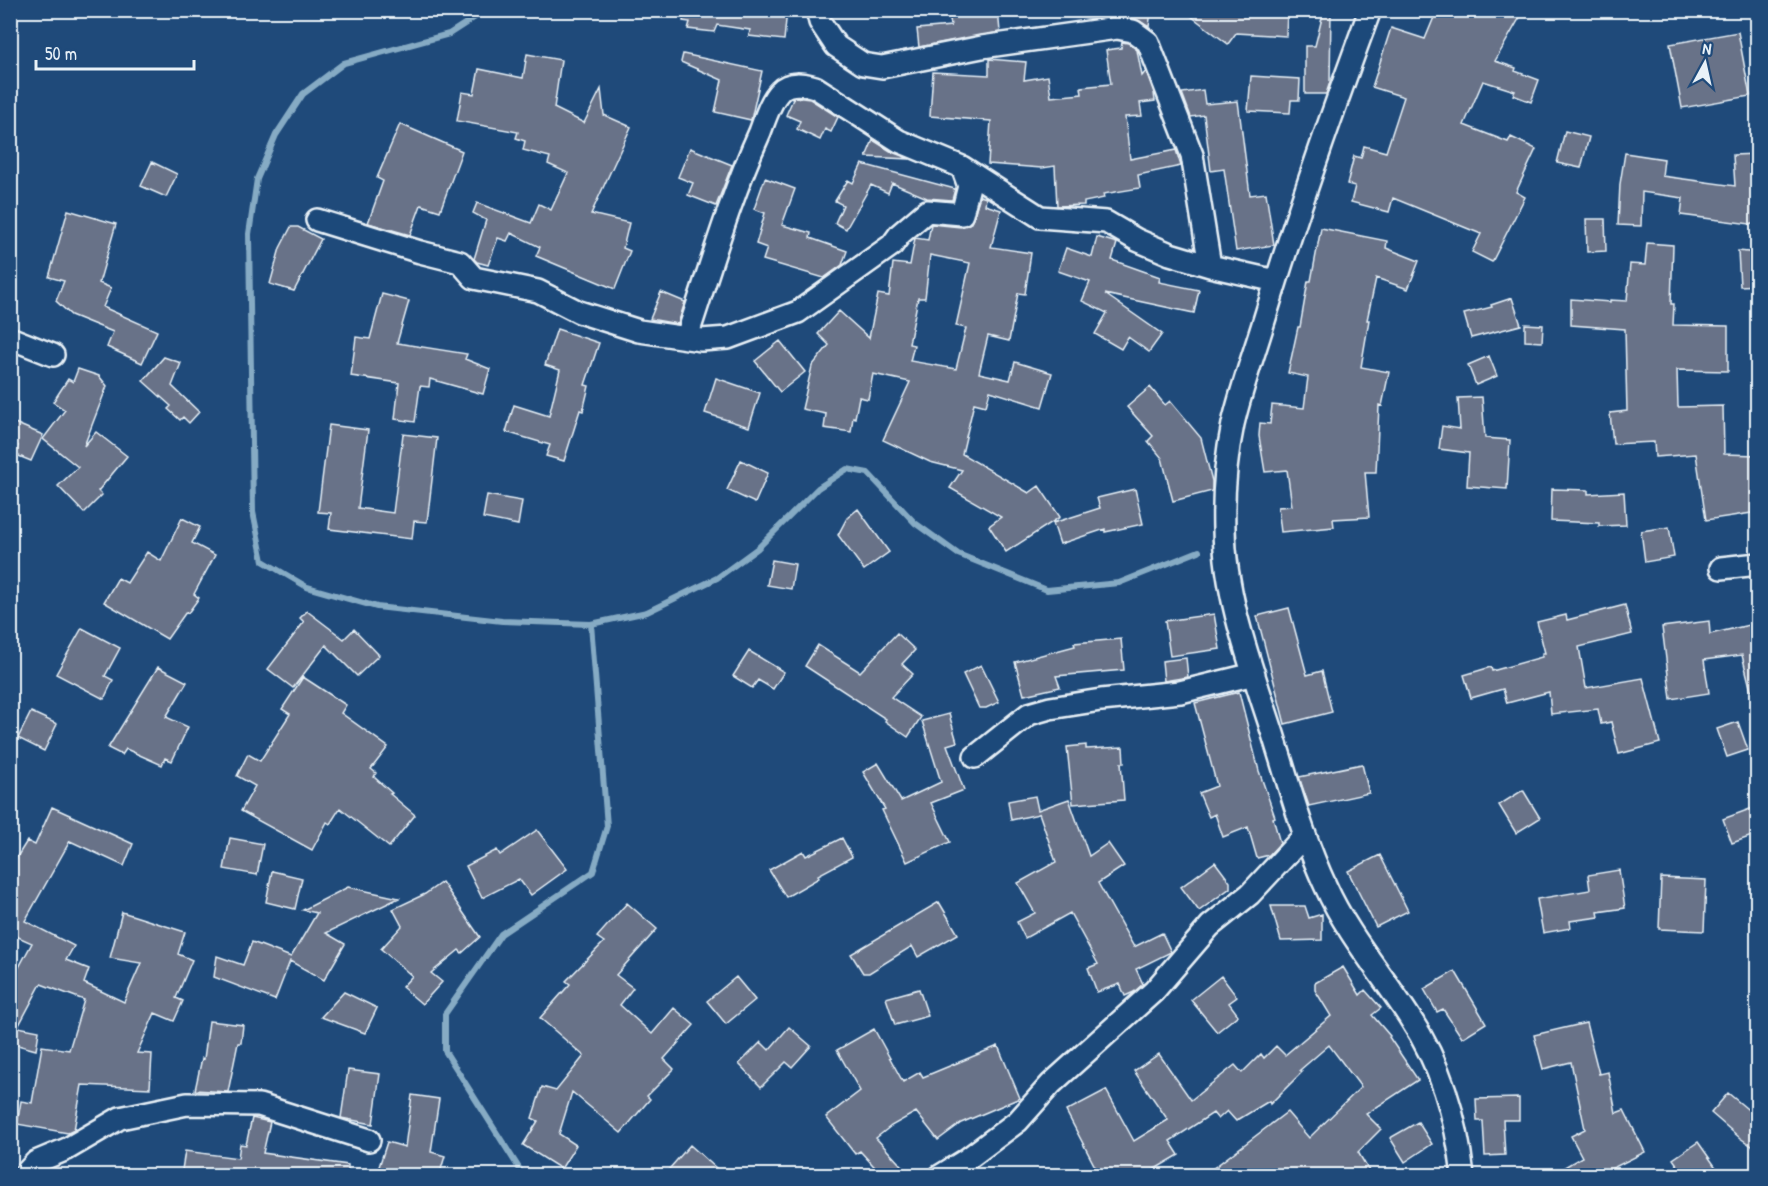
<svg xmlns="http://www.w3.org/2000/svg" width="1768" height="1186" viewBox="0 0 1768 1186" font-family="'Patrick Hand',sans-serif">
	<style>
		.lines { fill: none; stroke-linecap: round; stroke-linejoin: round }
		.stream { stroke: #86abc4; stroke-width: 6 }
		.building { fill: #687288; stroke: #e8f1f8; stroke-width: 1.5; fill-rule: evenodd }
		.street-casing { stroke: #e8f1f8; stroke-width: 26 }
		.street { stroke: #1f4a7a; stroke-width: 21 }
	</style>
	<rect width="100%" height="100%" fill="#1f4a7a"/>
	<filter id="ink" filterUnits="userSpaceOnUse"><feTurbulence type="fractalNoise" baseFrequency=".0167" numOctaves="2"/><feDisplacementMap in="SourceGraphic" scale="12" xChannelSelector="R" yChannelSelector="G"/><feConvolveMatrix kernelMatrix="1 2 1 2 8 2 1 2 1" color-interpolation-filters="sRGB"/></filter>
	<g filter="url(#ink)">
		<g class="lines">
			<path class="stream" d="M486 10 449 34 344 63 303 94 276 135 257 179 249 234 253 512 263 561 307 587 377 607 502 621 591 624 647 612 717 578 758 548 818 488 847 469 868 473 915 523 958 554 1047 590 1119 583 1199 551
				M524 1176 445 1051V1014L501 934 593 872 607 826 591 624"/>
		</g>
		<path class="building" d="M684 10H787L784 40 749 36 750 30 717 25 714 32 688 29 690 22 683 21Z
			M963 10H998L1000 32 919 47 917 29 951 26 949 12Z
			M1095 10H1151L1149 27 1136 19 1119 15 1095 18Z
			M1183 10H1287L1286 36 1236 33 1228 44Z
			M1324 10H1331L1330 82 1326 94H1305V46H1315Z
			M1437 10H1476L1487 15 1490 10H1524L1495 61 1516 68 1515 71 1539 80 1531 102 1513 95 1515 91 1483 81 1464 125 1508 142 1511 137 1536 149 1516 192 1525 197 1492 262 1472 252 1481 234 1393 198 1389 212 1351 202 1355 186 1347 184 1354 156 1361 158 1364 146 1386 152 1404 97 1372 87 1391 28 1425 39Z
			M1738 32 1750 96 1682 108 1670 44Z
			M1122 42 1128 43 1137 50 1142 76 1146 71 1154 93 1155 101 1140 103 1142 116 1125 117 1130 159 1176 150 1181 166 1138 175 1140 188 1103 194 1104 198 1084 202V205L1057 206 1055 166 1042 168 988 164 991 121 930 116 933 72 989 75V59L1026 62 1024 80 1048 76 1051 97 1082 94 1081 87 1111 84 1106 50 1121 48Z
			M527 54 561 60 554 108 584 123 601 89 604 115 631 127 591 214 629 223 623 248 630 251 615 289 536 256 540 247 511 233 507 241 498 238 488 265 477 262 474 259 486 220 473 213 477 203 531 223 539 204 551 210 568 173 548 164 550 157 523 150 525 141 516 138 518 132 457 121 462 92 474 94 479 69 523 78Z
			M683 54 762 71 751 120 715 112 722 80 681 62Z
			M1251 76 1300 79 1299 100H1291L1290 113 1248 111Z
			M1203 90 1205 104 1238 101 1250 195 1266 193 1274 245 1236 251 1224 169 1211 171 1204 115 1191 117 1182 93Z
			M794 97 810 99 838 117 831 132 825 129 820 140 797 129 800 121 786 115Z
			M400 124 462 151 440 211 421 205 410 235 368 223 383 181 377 178Z
			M1565 131 1589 137 1581 168 1557 163Z
			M873 140 892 152 910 159 866 157Z
			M690 148 732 165 716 206 688 195 693 183 678 177Z
			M1625 153 1664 159 1662 176 1735 186 1733 155 1758 154V225L1681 215 1683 198 1642 192 1641 226 1618 225 1620 184Z
			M152 162 177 174 166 197 141 186Z
			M862 164 955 189 952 200 927 198 892 183 888 193 871 185 846 229 835 223 843 205 835 201 848 180 853 183Z
			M765 178 795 189 782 225 811 233 810 238 847 251 842 265 824 278 763 260 767 248 756 244 765 213 754 209Z
			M980 196 986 198 985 205 1001 210 991 247 1031 253 1025 294 1018 293 1009 341 988 336 979 373 1010 380 1015 362 1052 373 1042 407 990 391 986 406 974 403 962 454 1029 493 1039 486 1060 517 1006 552 989 526 1001 517 950 488 962 470 930 462 883 440 910 382 873 374 868 399 859 397 855 418 853 417 851 432 824 428 826 414 802 409 812 366 829 345 818 334 839 311 869 338 878 294 889 296 893 263 910 265 915 238 928 240 931 224 961 227 971 223ZM930 255 970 263 956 326 966 328 956 369 910 361 914 345 909 344 918 298H925Z
			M68 210 116 224 99 283 111 288 103 307 157 331 142 363 107 347 113 332 71 315 56 301 64 281 49 277Z
			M1586 219H1605L1606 251 1587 252Z
			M291 227H298L321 239 294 291 270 284 280 248Z
			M1321 228 1387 241 1386 248 1419 261 1408 289 1376 278 1367 320H1369L1361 367 1389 372 1382 406 1379 405 1376 472H1365L1369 517 1333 519 1334 527 1281 532 1278 507 1292 506 1287 470 1265 472 1259 436 1260 423 1270 424 1272 405 1304 408 1308 377 1288 373 1298 327H1300L1308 281H1311Z
			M1097 237 1117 243 1112 260 1160 277 1159 282 1199 290 1194 313 1105 294 1162 334 1149 352 1128 337 1121 349 1095 334 1107 313 1082 301 1090 282 1058 271 1066 248 1092 257Z
			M1647 243 1673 245 1671 304H1674L1673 325 1728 326V371L1677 370 1678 407 1723 406 1724 454 1758 455V512L1706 520 1696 454 1655 457 1654 442 1613 444 1610 413 1627 411 1625 329 1571 325V299L1610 302V300L1627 301 1630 264 1645 265Z
			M1738 251 1758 253V285L1740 286Z
			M661 292 685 302 678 324 650 319Z
			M382 294 409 301 397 343 467 354 465 359 490 369 483 394 430 379 429 387 420 386 415 422 395 419 399 383 351 376 356 337 370 339Z
			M1512 298 1521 325 1471 338 1464 314 1492 307 1491 305Z
			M1525 324 1543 325 1542 342 1525 341Z
			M557 329 599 343 585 385 589 386 583 411 580 410 564 461 546 456 550 445 506 432 514 405 549 416 560 370 545 365Z
			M780 341 805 372 780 392 755 361Z
			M1489 356 1497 376 1476 385 1468 365Z
			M164 357 181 363 172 386 199 412 189 423 183 417 180 420 168 409 171 406 143 381Z
			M78 369 99 376 107 386 84 446 96 432 127 456 98 491 102 495 84 513 58 486 78 467 43 439 65 410 53 402 68 379 73 382Z
			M716 378 760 393 749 427 705 413Z
			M1150 387 1165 405 1170 401 1201 438 1212 481V491L1173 501 1162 458 1148 441 1153 436 1127 407Z
			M1482 397 1485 438 1510 440 1507 489 1467 486 1469 453 1439 449 1442 426 1460 429 1458 398Z
			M10 421 43 435 31 461 14 454 18 446 10 443Z
			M329 425 368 430 358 508 393 513 403 434 437 438 427 522 414 521 412 539 329 529 331 513 318 512Z
			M741 460 768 473 755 503 727 490Z
			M1135 489 1143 524 1105 532V529L1060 544 1053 523 1100 508 1097 498Z
			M1552 489 1588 490V494L1624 492 1626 525 1599 526V523L1551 521Z
			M487 495 522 501 518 525 483 518Z
			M858 509 889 552 864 570 838 535 847 518Z
			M182 518 200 527 192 543 215 555 194 594 199 598 188 613 186 612 167 639 104 602 118 578 127 583 147 552 161 561Z
			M1669 527 1674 557 1645 562 1641 531Z
			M772 560 795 564 791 589 767 585Z
			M1625 605 1632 634 1579 647 1586 688 1643 678 1660 743 1619 754 1611 722 1601 724 1598 709 1551 714 1549 692 1507 703 1503 689 1471 698 1464 675 1491 667 1492 671 1542 657V653H1545L1537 622 1566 615 1567 620Z
			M1289 608 1307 675 1322 671 1332 712 1285 724 1257 616Z
			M307 611 344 639 354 629 379 655 357 676 326 645 293 688 268 669 304 622 300 618Z
			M1214 614 1220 649 1170 656 1165 621Z
			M1709 621 1710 634 1758 623V691H1751L1742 655 1704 660 1709 693 1671 699 1662 627Z
			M82 628 120 648 105 676 113 680 104 699 56 674Z
			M897 633 915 650 902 664 913 674 891 697 921 717 908 737 885 721 886 719 805 666 818 645 860 672Z
			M1121 639 1124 670 1056 676 1060 687 1024 695 1015 662 1075 646 1074 643Z
			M749 651 784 672 773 689 758 680 752 688 733 676Z
			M1186 658 1188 677 1164 681 1162 661Z
			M981 665 999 702 986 708H979L963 674Z
			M158 667 187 682 166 717 188 727 172 761 165 758 162 765 126 749 122 755 108 748Z
			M303 677 346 705 341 713 388 747 371 769 376 773 374 777 392 793 390 794 415 815 389 847 340 808 330 824 327 822 312 850 241 811 255 786 237 776 248 754 260 761 290 714 282 709Z
			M1239 692 1259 771 1275 817 1273 818 1280 843 1269 855 1257 858 1248 827 1223 837 1215 814 1209 817 1199 793 1217 786 1195 703Z
			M31 712 57 724 44 751 18 738Z
			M949 714 957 742 947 745 964 790 931 803 950 842 907 862 882 810 885 809 863 772 878 763 901 801 941 782 922 721Z
			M1738 722 1748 750 1727 757 1717 729Z
			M1086 745V749L1123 747 1124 763H1121L1124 800 1073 804 1067 747Z
			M1362 764 1369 793 1309 806 1299 777Z
			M1523 790 1540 818 1516 833 1499 805Z
			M1035 796 1038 810 1069 799 1089 856 1108 843 1124 866 1098 883 1134 947 1162 933 1171 952 1136 969 1143 984 1134 992 1125 996 1120 984 1097 992 1088 968 1098 964 1070 913 1025 938 1017 922 1035 913 1018 883 1056 862 1039 813V814L1011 820 1008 801Z
			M1758 806V834L1732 843 1723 819Z
			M52 807 133 844 124 866 70 841 25 921 74 946 66 960 89 969 84 983 124 1002 141 963 110 958 122 912 185 932 178 954 192 960 176 998 183 1001 174 1021 155 1013 137 1053 152 1054 150 1088 82 1085 74 1130 68 1133 17 1124 21 1101 32 1103 42 1046 69 1050 84 1000 41 984 18 1027 39 1031 36 1050 10 1043V984L32 943 16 936 10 946V868L27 841 35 845Z
			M537 830 567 869 531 895 519 879 482 898 466 866 497 850 500 855Z
			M230 838 263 844 257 875 224 869Z
			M842 838 852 857 818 875 819 878 786 897 769 870 803 851 806 856Z
			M1380 855 1408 911 1376 927 1348 871Z
			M1215 862 1230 882V888L1199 911 1181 887Z
			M1619 870 1625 908 1598 912 1599 917 1570 921 1571 928 1543 933 1537 899 1590 890 1588 875Z
			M272 871 302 878 295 909 266 902Z
			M1661 878 1706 880 1704 931 1659 929Z
			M442 882 480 937 462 953 459 950 431 973 442 982 422 1004 402 987 412 976 381 949 402 926 393 909 425 894Z
			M348 887 399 898 326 933 345 944 324 980 290 961 275 1000 214 977 217 956 243 965 252 942 291 957 317 913 303 910Z
			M939 902 958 934 918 957 912 946 869 973H863L851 954Z
			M627 903 657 929 616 975 633 988 620 1005 652 1034 674 1008 694 1025 664 1059 674 1069 647 1096 650 1099 621 1133 572 1092 559 1134 576 1145 561 1169 523 1145 538 1121 532 1118 542 1087 556 1091 584 1056 540 1018 570 984 566 981 604 942 597 937Z
			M1271 906H1305L1309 918 1322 914V940L1281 941Z
			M1343 967 1360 995 1365 990 1381 1008 1372 1015 1390 1036 1389 1037 1418 1080 1366 1114 1381 1129 1358 1152 1372 1176H1203L1287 1112 1309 1138 1361 1087 1329 1045 1300 1070 1302 1072 1270 1104 1269 1101 1236 1121 1227 1111 1218 1119 1213 1113 1170 1141 1179 1155 1143 1176H1100L1066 1111 1106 1090 1134 1141 1168 1120 1134 1071 1159 1054 1191 1100 1235 1065 1242 1073 1261 1054 1264 1058 1276 1046 1285 1055 1331 1016 1315 990V983Z
			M1455 971 1486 1023 1462 1038 1443 1009 1437 1012 1424 989Z
			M1221 976 1237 997 1229 1003 1238 1015 1217 1032 1191 1000Z
			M736 977 755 1000 726 1024 707 1001Z
			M919 989 928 1016 895 1025 886 998Z
			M344 992 377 1008 365 1033 321 1017Z
			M209 1021 243 1025 241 1043H238L228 1092 195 1090 202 1058 204 1059Z
			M1586 1023 1599 1074 1608 1072 1616 1113 1624 1110 1645 1152 1597 1176H1549L1582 1157 1571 1136 1585 1129 1571 1062 1543 1069 1534 1035Z
			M789 1027 811 1046 792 1067 786 1062 761 1087 739 1064 761 1042 769 1050Z
			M874 1029 903 1082 920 1072 923 1077 998 1046 1020 1098 961 1123 938 1140 916 1112 891 1126 876 1138 911 1176H883L860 1151 855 1154 826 1117 860 1091 837 1050Z
			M348 1070 380 1074 373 1124 341 1118Z
			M1728 1093 1758 1118V1150L1740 1138 1711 1113Z
			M412 1095 439 1099 431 1152 445 1156 439 1176H376L387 1142 405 1147Z
			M1519 1098V1120H1503L1505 1155 1485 1156 1483 1121H1477L1476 1099Z
			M252 1118 270 1122 263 1153 348 1165V1176H235L203 1170 202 1176H181L185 1151 238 1158 240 1144 246 1145Z
			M1418 1122 1432 1144 1405 1162 1390 1138Z
			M1698 1142 1722 1176H1685L1673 1159Z
			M690 1145 725 1176H663Z"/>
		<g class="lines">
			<defs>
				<path id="street" d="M817 10 820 22 836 46 863 64 882 67 982 47 1117 28 1133 31 1148 42 1192 155 1210 266
					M1370 10C1333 110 1298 209 1267 311 1256 348 1242 386 1233 424 1226 457 1223 495 1224 529 1225 599 1252 668 1273 734 1289 785 1303 838 1326 887 1347 934 1382 974 1410 1018 1441 1065 1457 1120 1463 1176
					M317 220 420 252 460 262 474 278 538 291 579 312 639 331 701 340 728 338 798 312 892 245 900 234 927 211 962 214 969 186 962 167
					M687 337C710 268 730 198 760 132 765 119 770 101 780 91 789 81 804 84 815 87L899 141 962 167 1040 217 1106 222 1137 240 1170 254 1210 266 1276 281
					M10 338 53 355
					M1721 568 1758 564
					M975 757 1029 714 1050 708 1101 700 1180 692 1254 674
					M23 1176 36 1162 67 1149 120 1118 187 1104 259 1105 369 1140
					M940 1176 966 1160 1018 1121 1051 1084 1154 991 1210 926 1250 894 1305 835"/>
			</defs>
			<use href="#street" class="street-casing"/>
			<use href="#street" class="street"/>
		</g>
	</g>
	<rect width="1768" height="1186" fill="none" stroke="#1f4a7a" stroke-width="36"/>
	<rect x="18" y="18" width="1732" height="1150" fill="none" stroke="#e8f1f8" stroke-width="2" filter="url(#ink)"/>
	<g transform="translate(1705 63) rotate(8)" stroke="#1f4a7a" stroke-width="4.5" paint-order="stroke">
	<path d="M0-4.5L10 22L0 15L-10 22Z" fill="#e8f1f8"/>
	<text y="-9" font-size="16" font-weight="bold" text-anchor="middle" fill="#e8f1f8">N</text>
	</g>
	<path d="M36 60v9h158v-9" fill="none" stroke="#e8f1f8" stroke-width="3"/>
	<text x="45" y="60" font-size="18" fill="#e8f1f8" stroke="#1f4a7a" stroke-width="4.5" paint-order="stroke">50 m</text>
</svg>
